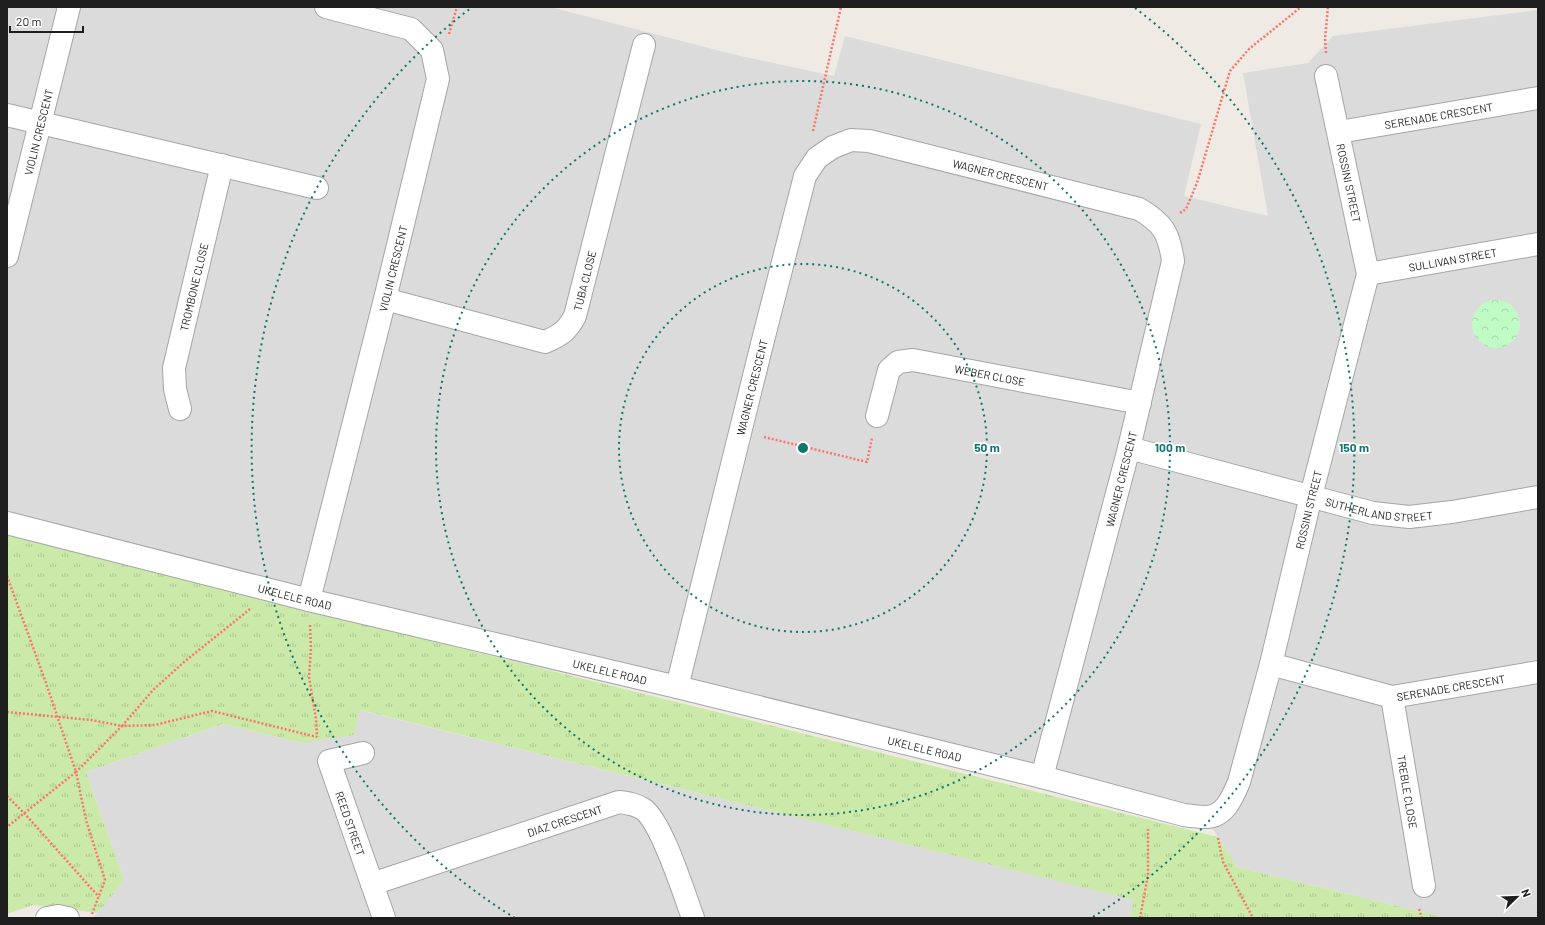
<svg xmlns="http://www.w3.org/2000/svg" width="1545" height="925" viewBox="0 0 1545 925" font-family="Barlow,sans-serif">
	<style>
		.residential { fill: #dcdbdb }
		.grass { fill: url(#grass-tufts) }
		.park { fill: url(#park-crowns) }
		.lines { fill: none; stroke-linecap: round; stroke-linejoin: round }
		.minor-casing { stroke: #a5a5a5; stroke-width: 24 }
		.path { stroke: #fc7469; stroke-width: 2.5; stroke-dasharray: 2 2; stroke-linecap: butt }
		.minor { stroke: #fff; stroke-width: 22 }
		.ring { fill: none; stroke: #0f766e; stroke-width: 2; stroke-dasharray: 2 4 }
		.labels { text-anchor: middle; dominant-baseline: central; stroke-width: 3.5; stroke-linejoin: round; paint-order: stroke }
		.street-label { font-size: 11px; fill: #1e1e1e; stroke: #fff }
		.centre { fill: #0f766e; stroke: #fff; stroke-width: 2 }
		.ring-label { font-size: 12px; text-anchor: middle; font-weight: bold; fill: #0f766e; stroke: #fff; stroke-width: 3.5; stroke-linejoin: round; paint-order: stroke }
	</style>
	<defs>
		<pattern id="grass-tufts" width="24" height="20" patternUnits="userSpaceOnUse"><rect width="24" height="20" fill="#cbeaa9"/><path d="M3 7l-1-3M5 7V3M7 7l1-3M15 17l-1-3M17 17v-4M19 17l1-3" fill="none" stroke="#aec891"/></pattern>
		<pattern id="park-crowns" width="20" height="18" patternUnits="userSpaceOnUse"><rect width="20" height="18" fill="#c0fac4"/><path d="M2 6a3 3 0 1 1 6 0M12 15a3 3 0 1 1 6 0" fill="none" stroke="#a5d6a8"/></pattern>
	</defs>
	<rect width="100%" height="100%" fill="#efebe4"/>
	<path class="residential" d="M7 7H550L736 55 834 76 845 36 1201 124 1184 196 1268 216 1243 73 1308 63 1333 36 1538 10V918H1446L1237 867 1207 820 7 523Z
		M359 710 1135 900 1130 918H93L124 880 86 772 223 724 301 743Z"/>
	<path class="grass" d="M7 535 1218 837 1237 867 1446 918H1130L1134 900 360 710 354 735 301 743 223 724 86 772 124 880 98 913 33 905 7 914Z"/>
	<path class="park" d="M1472 324a24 24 0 1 1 48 0a24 24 0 1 1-48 0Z"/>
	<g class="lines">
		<defs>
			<g id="minor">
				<path d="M7 115 317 188"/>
				<path id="s1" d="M1339 132 1538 98"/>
				<path id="s2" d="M7 256 69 7"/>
				<path id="s3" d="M1368 274 1538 244"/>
				<path id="s4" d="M385 299 545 342C561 335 567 331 575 316L644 45"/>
				<path id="s5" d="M180 409 175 389 174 368 222 165"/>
				<path id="s6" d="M877 416 889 370 898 362 913 360 1140 403"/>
				<path id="s7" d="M1129 448 1373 513 1409 517 1452 512 1538 497"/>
				<path id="s8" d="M7 523 309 600 677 687 1042 777 1184 815C1191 816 1199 817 1206 817 1225 817 1233 796 1239 782L1271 664 1311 496 1368 274 1326 76"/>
				<path id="s9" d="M309 600 385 299 438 79 432 50 411 29 326 7"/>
				<path id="s10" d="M1271 664 1392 697 1538 672"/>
				<path id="s11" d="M677 687 761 348 805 176 817 158 833 147 851 140 869 141 1139 209C1163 223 1169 233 1173 261L1129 448 1042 777"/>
				<path id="s12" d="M1392 697 1424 886"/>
				<path id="s13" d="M363 753 329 761 384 918"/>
				<path id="s14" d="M372 884 619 802C628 803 635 804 643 809 662 822 684 894 693 918"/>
				<path d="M47 918 58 916 68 918"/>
			</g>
		</defs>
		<use href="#minor" class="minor-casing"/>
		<path class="path" d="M449 34 457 7
			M1326 53 1325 39 1328 7
			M813 131 841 7
			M1180 213 1186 209 1197 183 1230 71 1249 49 1301 7
			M764 437 867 462 872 438
			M7 576 46 683 76 772 7 827
			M310 625 311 648 309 677 316 719 317 737
			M7 712 91 720 122 726 154 689 184 662 250 609
			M7 796 25 814 99 897
			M1218 838 1223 862 1253 918
			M1419 909 1422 918
			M92 914 105 880 86 820 76 772 122 726 155 725 212 711 317 737
			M1140 918 1148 875V829"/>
		<use href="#minor" class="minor"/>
	</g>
	<g class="ring">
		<circle cx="803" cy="448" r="184"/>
		<circle cx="803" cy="448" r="367"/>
		<path d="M515 918A551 551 0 0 1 471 8M1135 8A551 551 0 0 1 1091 918"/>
	</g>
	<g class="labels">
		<g class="street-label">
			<text stroke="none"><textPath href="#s1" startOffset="101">SERENADE CRESCENT</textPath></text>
			<text stroke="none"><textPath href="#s2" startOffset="128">VIOLIN CRESCENT</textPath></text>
			<text stroke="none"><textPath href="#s11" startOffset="741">WAGNER CRESCENT</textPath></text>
			<text transform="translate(1349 183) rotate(78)">ROSSINI STREET</text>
			<text stroke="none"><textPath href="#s3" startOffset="86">SULLIVAN STREET</textPath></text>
			<text stroke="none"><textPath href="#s9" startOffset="342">VIOLIN CRESCENT</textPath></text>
			<text stroke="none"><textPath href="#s4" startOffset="243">TUBA CLOSE</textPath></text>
			<text stroke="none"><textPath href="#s5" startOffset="125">TROMBONE CLOSE</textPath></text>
			<text stroke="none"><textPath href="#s6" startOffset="153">WEBER CLOSE</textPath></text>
			<text stroke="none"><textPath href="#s11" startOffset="309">WAGNER CRESCENT</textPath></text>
			<text transform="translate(1121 479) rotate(-76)">WAGNER CRESCENT</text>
			<text stroke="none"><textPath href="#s7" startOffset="258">SUTHERLAND STREET</textPath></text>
			<text stroke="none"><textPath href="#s8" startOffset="1567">ROSSINI STREET</textPath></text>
			<text stroke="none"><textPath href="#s8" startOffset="297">UKELELE ROAD</textPath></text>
			<text stroke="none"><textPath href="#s8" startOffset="621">UKELELE ROAD</textPath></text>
			<text stroke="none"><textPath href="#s10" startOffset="185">SERENADE CRESCENT</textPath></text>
			<text stroke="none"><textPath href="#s8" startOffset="945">UKELELE ROAD</textPath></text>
			<text stroke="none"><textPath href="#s12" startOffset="96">TREBLE CLOSE</textPath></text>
			<text stroke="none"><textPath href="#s14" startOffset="203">DIAZ CRESCENT</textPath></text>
			<text stroke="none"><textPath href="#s13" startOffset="101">REED STREET</textPath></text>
		</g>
	</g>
	<circle cx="803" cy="448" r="6" class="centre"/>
	<g class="ring-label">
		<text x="987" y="452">50 m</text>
		<text x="1170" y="452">100 m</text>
		<text x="1354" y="452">150 m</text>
	</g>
	<rect width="1545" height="925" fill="none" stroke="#1e1e1e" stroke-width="16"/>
	<g transform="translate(1517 897) rotate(67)" stroke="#ffffff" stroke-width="3" paint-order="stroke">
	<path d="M0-3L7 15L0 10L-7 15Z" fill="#1e1e1e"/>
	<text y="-6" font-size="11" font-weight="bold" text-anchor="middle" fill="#1e1e1e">N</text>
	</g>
	<path d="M10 26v6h73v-6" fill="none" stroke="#1e1e1e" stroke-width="2"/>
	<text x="16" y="26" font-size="12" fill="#1e1e1e" stroke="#ffffff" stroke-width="3" paint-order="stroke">20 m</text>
</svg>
